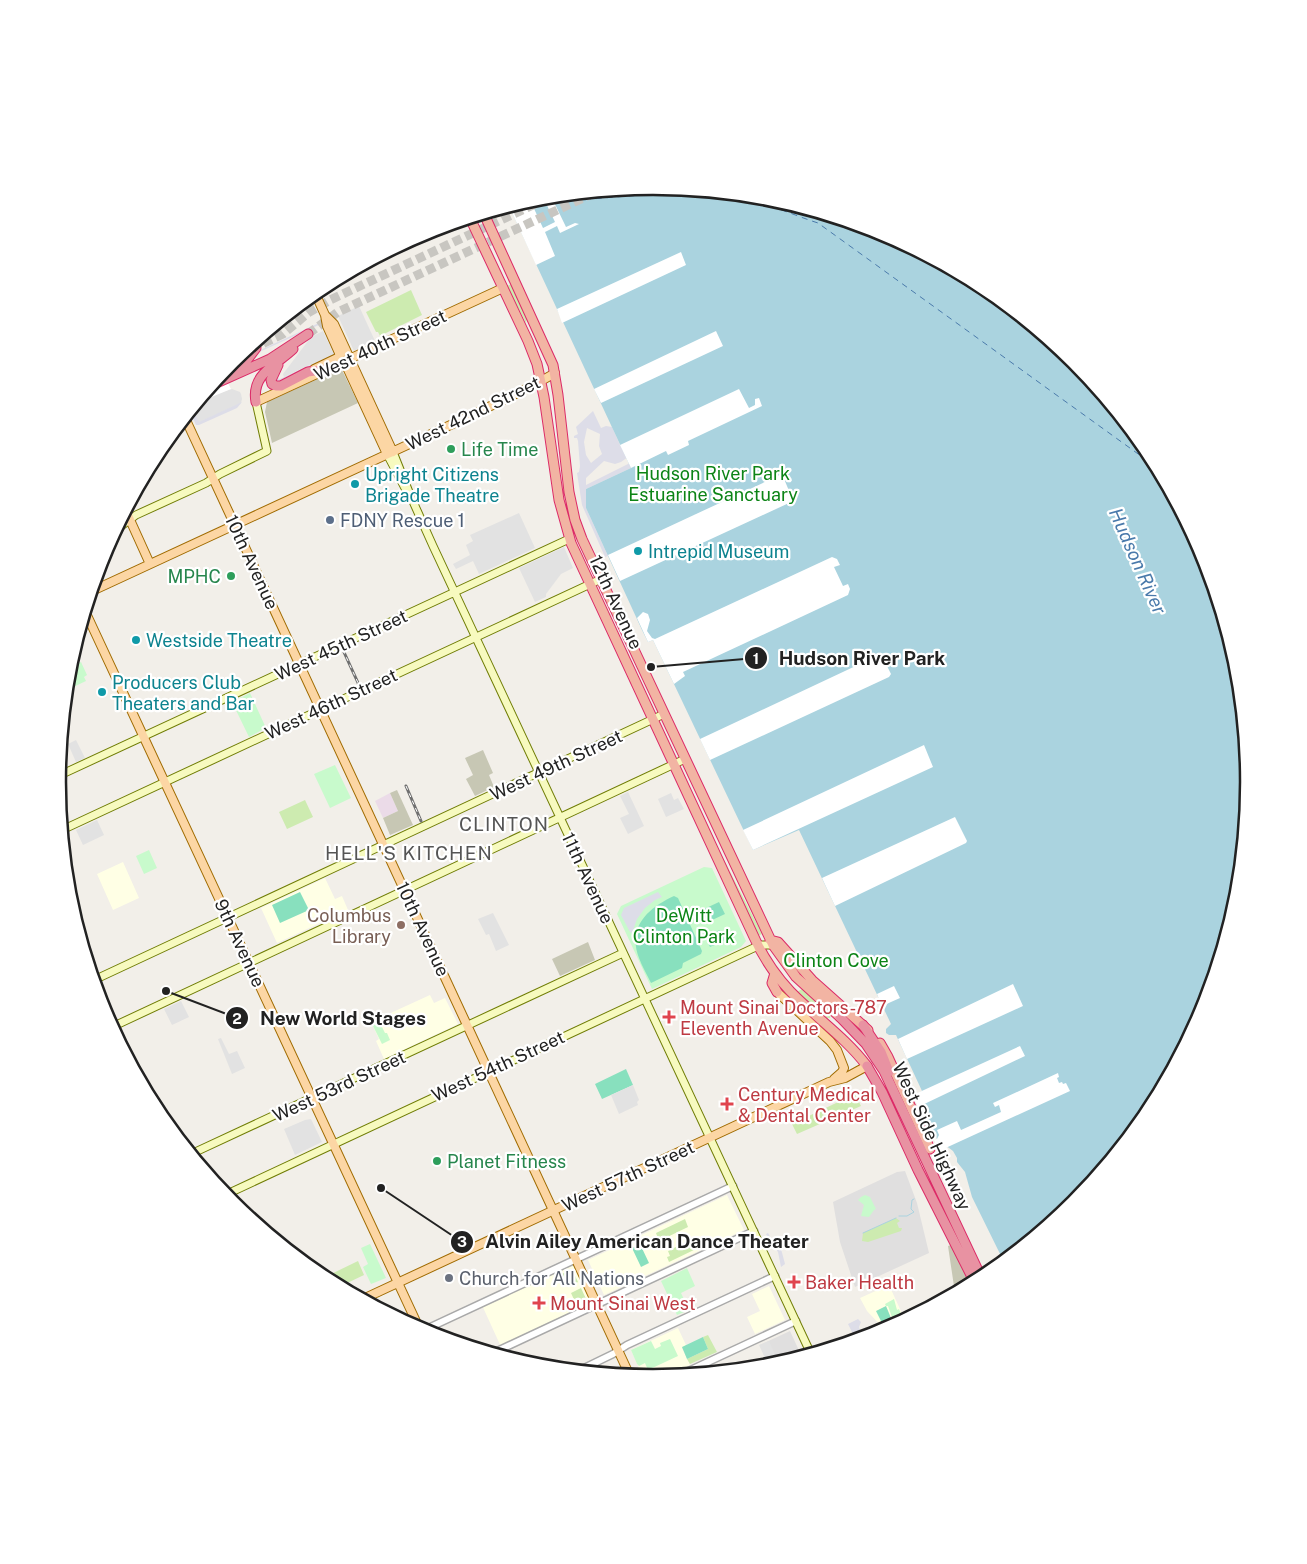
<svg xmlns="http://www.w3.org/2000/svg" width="1307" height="1564" viewBox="0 0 1307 1564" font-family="'Public Sans',sans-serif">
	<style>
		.residential { fill: #e0dfdf }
		.industrial { fill: #ebdbe8 }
		.education { fill: #ffffe5 }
		.construction { fill: #c7c7b4 }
		.grass { fill: #cdebb0 }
		.park { fill: #c8facc }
		.pitch { fill: #88e0be }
		.parking { fill: #e2e2e2 }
		.plaza { fill: #dddde8; fill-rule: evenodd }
		.water { fill: #aad3df }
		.pier { fill: #fff }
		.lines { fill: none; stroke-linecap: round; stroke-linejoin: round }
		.stream { stroke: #aad3df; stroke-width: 1 }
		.ferry { stroke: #4a7aab; stroke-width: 1; stroke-dasharray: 6 5; stroke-linecap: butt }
		.motorway-tunnel { stroke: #c8c6c1; stroke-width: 9; stroke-dasharray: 9 4.5; stroke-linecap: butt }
		.tertiary-casing { stroke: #a9a9a9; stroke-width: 9 }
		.secondary-casing { stroke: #707d05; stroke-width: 9 }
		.primary-casing { stroke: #a06b00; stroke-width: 10 }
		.trunk-casing { stroke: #dc2a67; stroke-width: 11 }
		.motorway-casing { stroke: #dc2a67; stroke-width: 11 }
		.tertiary { stroke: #fff; stroke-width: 6 }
		.secondary { stroke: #f7fabf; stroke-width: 7 }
		.primary { stroke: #fcd6a4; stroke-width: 8 }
		.trunk { stroke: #f2b4a3; stroke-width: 9 }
		.motorway { stroke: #e892a2; stroke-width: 9 }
		.rail-casing { stroke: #707070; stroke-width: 3 }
		.rail { stroke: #fff; stroke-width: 1; stroke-dasharray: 4; stroke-linecap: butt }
		.leisure-dot { fill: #2e9e5b; stroke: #fff; stroke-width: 2 }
		.culture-dot { fill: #0f9aa8; stroke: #fff; stroke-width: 2 }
		.service-dot { fill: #5c6f8a; stroke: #fff; stroke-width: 2 }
		.education-dot { fill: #8d6e63; stroke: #fff; stroke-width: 2 }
		.health-dot { fill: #e0444e; stroke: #fff; stroke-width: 2 }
		.worship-dot { fill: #6b7280; stroke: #fff; stroke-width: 2 }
		.labels { text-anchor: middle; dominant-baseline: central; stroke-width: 4.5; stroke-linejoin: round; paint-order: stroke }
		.street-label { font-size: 18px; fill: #222; stroke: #fff }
		.leisure-label { font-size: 18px; fill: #27864d; stroke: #fff; text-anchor: start }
		.park-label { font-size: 18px; fill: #0c8416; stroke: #fff }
		.culture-label { font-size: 18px; fill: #0d838f; stroke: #fff; text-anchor: start }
		.service-label { font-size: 18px; fill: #4e5e75; stroke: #fff; text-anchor: start }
		.education-label { font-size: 18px; fill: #785e54; stroke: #fff; text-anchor: end }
		.health-label { font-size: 18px; fill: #be3a42; stroke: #fff; text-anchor: start }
		.worship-label { font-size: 18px; fill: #5b616d; stroke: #fff; text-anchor: start }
		.water-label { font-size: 19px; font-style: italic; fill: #4a7aab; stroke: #fff }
		.neighbourhood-label { font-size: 19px; letter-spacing: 1px; fill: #555; stroke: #fff }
		.rim { fill: none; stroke: #222; stroke-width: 2.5 }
		.leader { fill: none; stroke: #222; stroke-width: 2 }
		.callout-dot { fill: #222; stroke: #fff; stroke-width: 2 }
		.mark-label { font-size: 15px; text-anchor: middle; font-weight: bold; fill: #fff }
		.callout-label { font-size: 19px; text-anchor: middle; font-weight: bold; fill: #222; stroke: #fff; stroke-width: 4.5; stroke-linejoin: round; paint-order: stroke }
	</style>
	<rect width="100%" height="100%" fill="#f2efe9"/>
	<path class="residential" d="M905 1171 917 1203 929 1253 855 1287 840 1242 833 1202 897 1172Z
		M790 1331 802 1357 769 1367 760 1345Z"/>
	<path class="industrial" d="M390 793 398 811 383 818 375 801Z"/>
	<path class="education" d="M123 862 139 898 113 910 97 874Z
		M325 878 335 899 342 896 348 910 277 943 261 908Z
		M430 995 434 1003 445 998 458 1024 384 1059 376 1041 379 1039 371 1022Z
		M727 1195 744 1230 604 1295 588 1260Z
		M576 1259 597 1304 502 1349 481 1303Z
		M889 1285 905 1320 885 1330 867 1311 860 1298Z
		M769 1286 785 1320 755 1334 747 1317 760 1311 752 1294Z
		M678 1328 686 1345 682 1348 690 1365 664 1377H643L631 1350Z"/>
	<path class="construction" d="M341 368 358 403 272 443 265 412 267 402Z
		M483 750 493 773 489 775 494 787 475 796 466 779 473 775 465 758Z
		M397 790 413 825 390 835 383 818 398 811 390 793Z
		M588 942 595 960 560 976 552 959Z
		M951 1245 970 1285 955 1293 948 1246Z"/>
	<path class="grass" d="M512 284 527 316 526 323 507 286Z
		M411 290 422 315 380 336 378 332H376L366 312Z
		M305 800 313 817 287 829 279 812Z
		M722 856 762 934 758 936Z
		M802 989 831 1014 830 1018H827L797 992Z
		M855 1094 861 1106 797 1134 792 1124Z
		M896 1218 900 1221 897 1223 899 1228H902L901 1231 868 1242 862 1241 863 1233Z
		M685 1219 688 1227 659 1241 656 1233Z
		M688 1241 690 1246 696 1244 698 1248 669 1262 667 1257 670 1256 668 1251Z
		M358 1261 364 1275 343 1285 340 1287 323 1278Z
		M572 1269 578 1282 569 1287 562 1274Z
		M581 1288 587 1301 577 1306 571 1293Z
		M708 1335 717 1352 690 1364 687 1359 708 1349 703 1337Z"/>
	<path class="park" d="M81 662 87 675 84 677 86 681 67 690 69 668Z
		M250 693 266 728 249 737 232 702Z
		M335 765 351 798 330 808 314 774Z
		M149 850 157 868 144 874 136 856Z
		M704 867 712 868 746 941 741 947 652 989 617 914 621 906Z
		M378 1019 385 1033H387L390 1040 382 1044 371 1022Z
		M865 1195 870 1197 876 1209 874 1210 869 1217 861 1216 864 1205 858 1200 861 1197Z
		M370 1244 386 1278 371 1284 363 1267 368 1264 361 1248Z
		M687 1268 695 1286 681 1293 689 1310 677 1315 661 1281Z
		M894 1299 897 1310 899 1309 903 1319 894 1323 888 1306H886L885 1304Z
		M670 1339 678 1356 648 1370 645 1363 639 1366 637 1364 631 1350 651 1341 655 1349 661 1346 660 1343Z"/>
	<path class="pitch" d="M300 892 309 910 280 923 272 905Z
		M674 896 678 898 702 951 701 954 683 963 682 968 651 983C647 975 642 966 639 958 627 927 648 908 674 896Z
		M719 902 725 914 708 922 702 910Z
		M720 930 725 940 710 947 705 936Z
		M626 1069 633 1085 602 1099 595 1084Z
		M640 1244 649 1263 641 1267 632 1248Z
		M886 1306 891 1318 887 1320 890 1326 885 1329 876 1311Z
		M703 1337 708 1349 687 1359 682 1347Z"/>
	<path class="parking" d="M359 306 375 341 354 351 338 316Z
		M323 331 333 352V354L284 377 283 374 311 337Z
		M232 389 240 392 241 394 242 399 241 403 198 423 192 409 197 403 219 393Z
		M519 513 535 548 479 574 473 561 456 569 453 564 470 555 466 545 473 541 470 535Z
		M564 547 573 568 561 574 546 594V597L535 602 519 568Z
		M76 740 85 758 76 762 68 744Z
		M628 792 644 826 628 834 620 818 629 814 620 796Z
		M671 793 674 800 678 798 684 809 666 817 658 799Z
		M97 820 104 835 83 845 76 830Z
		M493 913 509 945 496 951 489 934 486 935 478 919Z
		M181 1001 189 1017 172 1025 164 1009Z
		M221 1038 229 1054 237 1051 245 1068 232 1074 218 1039Z
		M633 1085 639 1100 637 1102 638 1105 619 1114 611 1095Z
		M311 1119 322 1142 295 1155 284 1129 305 1120Z
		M769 1341 779 1364 755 1368 767 1362 759 1345Z"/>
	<path class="plaza" d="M321 322 335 350 334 357 275 383V377L280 379 333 354V352L321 324 257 353H254Z
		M242 402 237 408 199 425H196L190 412 192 409 199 422Z
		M593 411 601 428 606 426 612 427 620 445 659 455 586 489V508L608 556 605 557 582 505 577 473 579 472 580 466 578 441 577 438H574V436L578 434 576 427ZM587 428 600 434 599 446 602 454 591 463 586 455 584 442ZM628 457 630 462 628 464 586 485V478L604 461 615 464 621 462Z
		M658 892 662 897 655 900 645 908 637 919 632 933 630 932 621 915 624 908Z
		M768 1233 773 1242 778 1240 780 1245 785 1264 781 1267 778 1252 774 1246 772 1247 766 1234Z
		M858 1319 861 1322 859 1327 861 1334 865 1337V1327L869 1331V1336L863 1338 862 1337 856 1340 848 1324Z"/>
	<path class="water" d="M654 186 770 198 882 231 985 287 1075 361 1149 451 1204 554 1238 666 1249 782 1238 899 1204 1010 1149 1113 1075 1204 1004 1262 972 1197 965 1172 957 1162V1158L953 1151 937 1139 917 1094 922 1091 896 1035H889L886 1033V1029L891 1024 799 830 753 850 653 640 648 642 642 630 586 508V489L631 468 509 206 538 197Z"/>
	<path class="pier" d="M551 196 566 227 575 223 579 224 560 233 557 226 545 232 555 256 536 265 509 206 530 200 543 228 555 222 543 197Z
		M681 252 686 265 562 323 557 309Z
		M716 331 723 346 601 403 594 389Z
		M228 383 231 389 197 403 205 393Z
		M739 389 749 408 755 405V399L759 398 762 406 688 441 689 445 668 455 666 451 631 468 620 445Z
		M782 474 792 498 789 503 620 581 608 555Z
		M832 557 837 559 840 565 834 567 843 586 848 584 850 589 848 595 683 672 685 676 674 684 653 640 648 642 637 618 643 612 648 614 650 620 647 631 652 638 655 639Z
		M879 655 882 656 891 674 889 677 710 760 700 739Z
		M924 745 933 767 753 850 743 830Z
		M955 817 967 841 966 843 835 906 822 878Z
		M1013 984 1023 1006 907 1059 898 1039Z
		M894 986 900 998 882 1006 877 994Z
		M1020 1046 1025 1056 918 1107 913 1095Z
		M1058 1073 1059 1077 1057 1078 1059 1083 1062 1082 1063 1084 1066 1083 1070 1091 939 1151 934 1140 937 1139 939 1135 937 1130 957 1121 961 1130 1001 1112 999 1105 995 1107 993 1103Z"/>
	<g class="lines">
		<path class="stream" d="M899 1216H907L914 1212 911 1209 912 1200 914 1199
			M863 1233 896 1218"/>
		<path class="ferry" d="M559 199 570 194
			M554 200 558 195
			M556 201 581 193
			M552 202 564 195
			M552 203C620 196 692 188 760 203 779 208 799 217 818 223L1159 469"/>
		<path class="motorway-tunnel" d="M308 334 338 312 596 192
			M239 355 283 334 308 313 330 300 552 196"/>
		<defs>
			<path id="tertiary" d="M422 1331 733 1186
				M493 1353 754 1231
				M578 1371 613 1354 627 1345 775 1276
				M680 1375 796 1321"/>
			<path id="secondary" d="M393 452 411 497 433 546 811 1354
				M387 454 406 490
				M116 530 136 515 206 483 220 474 267 451 256 402
				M58 776 569 539
				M62 830 601 579
				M94 980 664 714
				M112 1027 685 759
				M191 1154 623 953
				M225 1195 760 945H773"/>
			<path id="primary" d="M315 293 325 315 334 324 393 452
				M344 361 387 454
				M314 369 337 358 340 355 327 326 325 315
				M256 402 503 288
				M185 418 630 1376
				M126 511 150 564
				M92 591 472 415 534 385 555 373
				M85 611 420 1330
				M777 992 830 1041 837 1050 844 1068 842 1072 834 1079
				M363 1299 829 1082 845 1078 867 1066"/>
			<path id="trunk" d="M484 214 553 365 558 395 569 492 575 520 582 539 773 945 796 977 840 1017
				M470 218 528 341 537 364 544 397 559 500 571 543 754 937C763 957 775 975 790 991 815 1017 845 1037 867 1066
				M770 940 778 942 812 980 868 1030
				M775 973 772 983 777 992
				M880 1043 888 1057 930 1149"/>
			<path id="motorway" d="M278 365 271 380 272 384 276 386H281L308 372 328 369
				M237 373 256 348
				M212 385 270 359 308 334
				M256 402C251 374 275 366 293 349
				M840 1017 866 1044 884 1071 982 1279
				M863 1025 881 1052 889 1072
				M867 1066 882 1092 918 1170 975 1283"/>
		</defs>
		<use href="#tertiary" class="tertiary-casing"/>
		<use href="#secondary" class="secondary-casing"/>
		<use href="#primary" class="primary-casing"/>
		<use href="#trunk" class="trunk-casing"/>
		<use href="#motorway" class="motorway-casing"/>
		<use href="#tertiary" class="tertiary"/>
		<use href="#secondary" class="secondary"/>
		<use href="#primary" class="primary"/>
		<use href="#trunk" class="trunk"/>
		<use href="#motorway" class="motorway"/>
		<defs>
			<path id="rail" d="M343 650 359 685
				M406 786 421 821"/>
		</defs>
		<use href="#rail" class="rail-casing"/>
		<use href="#rail" class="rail"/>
	</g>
	<g class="leisure-dot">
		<circle cx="451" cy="449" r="5"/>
		<circle cx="231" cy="576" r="5"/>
		<circle cx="437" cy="1161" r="5"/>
	</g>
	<g class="culture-dot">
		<circle cx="355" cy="484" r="5"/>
		<circle cx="638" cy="551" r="5"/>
		<circle cx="136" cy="640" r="5"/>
		<circle cx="102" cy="692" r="5"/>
	</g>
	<circle class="service-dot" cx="330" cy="520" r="5"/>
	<circle class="education-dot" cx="401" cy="925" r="5"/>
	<g class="health-dot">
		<path d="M666.5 1009.5h5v5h5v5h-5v5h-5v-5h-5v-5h5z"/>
		<path d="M724.5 1096.5h5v5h5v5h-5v5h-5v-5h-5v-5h5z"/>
		<path d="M791.5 1274.5h5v5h5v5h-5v5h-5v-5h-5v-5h5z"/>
		<path d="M536.5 1295.5h5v5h5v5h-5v5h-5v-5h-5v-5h5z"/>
	</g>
	<circle class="worship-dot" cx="449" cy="1278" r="5"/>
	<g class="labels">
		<g class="street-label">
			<text transform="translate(380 345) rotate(-25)">West 40th Street</text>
			<text transform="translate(473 413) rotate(-26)">West 42nd Street</text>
			<text transform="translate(252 562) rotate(65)">10th Avenue</text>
			<text transform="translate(616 602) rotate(65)">12th Avenue</text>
			<text transform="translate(341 645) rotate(-25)">West 45th Street</text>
			<text transform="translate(331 704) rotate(-25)">West 46th Street</text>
			<text transform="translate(556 765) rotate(-25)">West 49th Street</text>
			<text transform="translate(588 878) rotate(65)">11th Avenue</text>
			<text transform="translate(423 929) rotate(65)">10th Avenue</text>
			<text transform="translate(240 943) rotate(65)">9th Avenue</text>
			<text transform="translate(498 1066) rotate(-25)">West 54th Street</text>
			<text transform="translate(339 1086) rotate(-25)">West 53rd Street</text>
			<text transform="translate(932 1136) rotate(65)">West Side Highway</text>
			<text transform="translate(628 1176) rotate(-25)">West 57th Street</text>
		</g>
		<g class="leisure-label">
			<text x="461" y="449">Life Time</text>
			<text x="221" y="576" text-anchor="end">MPHC</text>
			<text x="447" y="1161">Planet Fitness</text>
		</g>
		<g class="park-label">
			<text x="713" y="473">Hudson River Park<tspan x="713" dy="21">Estuarine Sanctuary</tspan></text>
			<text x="684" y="915">DeWitt<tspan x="684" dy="21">Clinton Park</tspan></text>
			<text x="836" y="960">Clinton Cove</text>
		</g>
		<g class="culture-label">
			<text x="365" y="474">Upright Citizens<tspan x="365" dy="21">Brigade Theatre</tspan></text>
			<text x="648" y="551">Intrepid Museum</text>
			<text x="146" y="640">Westside Theatre</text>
			<text x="112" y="682">Producers Club<tspan x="112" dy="21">Theaters and Bar</tspan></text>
		</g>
		<g class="service-label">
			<text x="340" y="520">FDNY Rescue 1</text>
		</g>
		<g class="education-label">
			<text x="391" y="915">Columbus<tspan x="391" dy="21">Library</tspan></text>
		</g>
		<g class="health-label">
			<text x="680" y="1007">Mount Sinai Doctors-787<tspan x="680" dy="21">Eleventh Avenue</tspan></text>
			<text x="738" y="1094">Century Medical<tspan x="738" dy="21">&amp; Dental Center</tspan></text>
			<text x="805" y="1282">Baker Health</text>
			<text x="550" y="1303">Mount Sinai West</text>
		</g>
		<g class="worship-label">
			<text x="459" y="1278">Church for All Nations</text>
		</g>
		<g class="water-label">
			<text transform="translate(1138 561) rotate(66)">Hudson River</text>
		</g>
		<g class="neighbourhood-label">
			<text x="504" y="824">CLINTON</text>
			<text x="409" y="853">HELL'S KITCHEN</text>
		</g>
	</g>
	<path d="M0 0H1307V1564H0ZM66 782a587 587 0 1 1 1174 0a587 587 0 1 1-1174 0Z" fill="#fff" fill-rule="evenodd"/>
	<path class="rim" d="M66 782a587 587 0 1 1 1174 0a587 587 0 1 1-1174 0Z"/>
	<path class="leader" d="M651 667L756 658M166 991L237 1018M381 1188L462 1242"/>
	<g class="callout-dot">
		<circle cx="651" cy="667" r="5"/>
		<circle cx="166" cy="991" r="5"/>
		<circle cx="381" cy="1188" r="5"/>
		<circle cx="756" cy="658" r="12"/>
		<circle cx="237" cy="1018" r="12"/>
		<circle cx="462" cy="1242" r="12"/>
	</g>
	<g class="mark-label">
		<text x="756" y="664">1</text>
		<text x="237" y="1024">2</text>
		<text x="462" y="1247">3</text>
	</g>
	<g class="callout-label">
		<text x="862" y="665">Hudson River Park</text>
		<text x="343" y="1025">New World Stages</text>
		<text x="647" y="1248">Alvin Ailey American Dance Theater</text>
	</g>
</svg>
